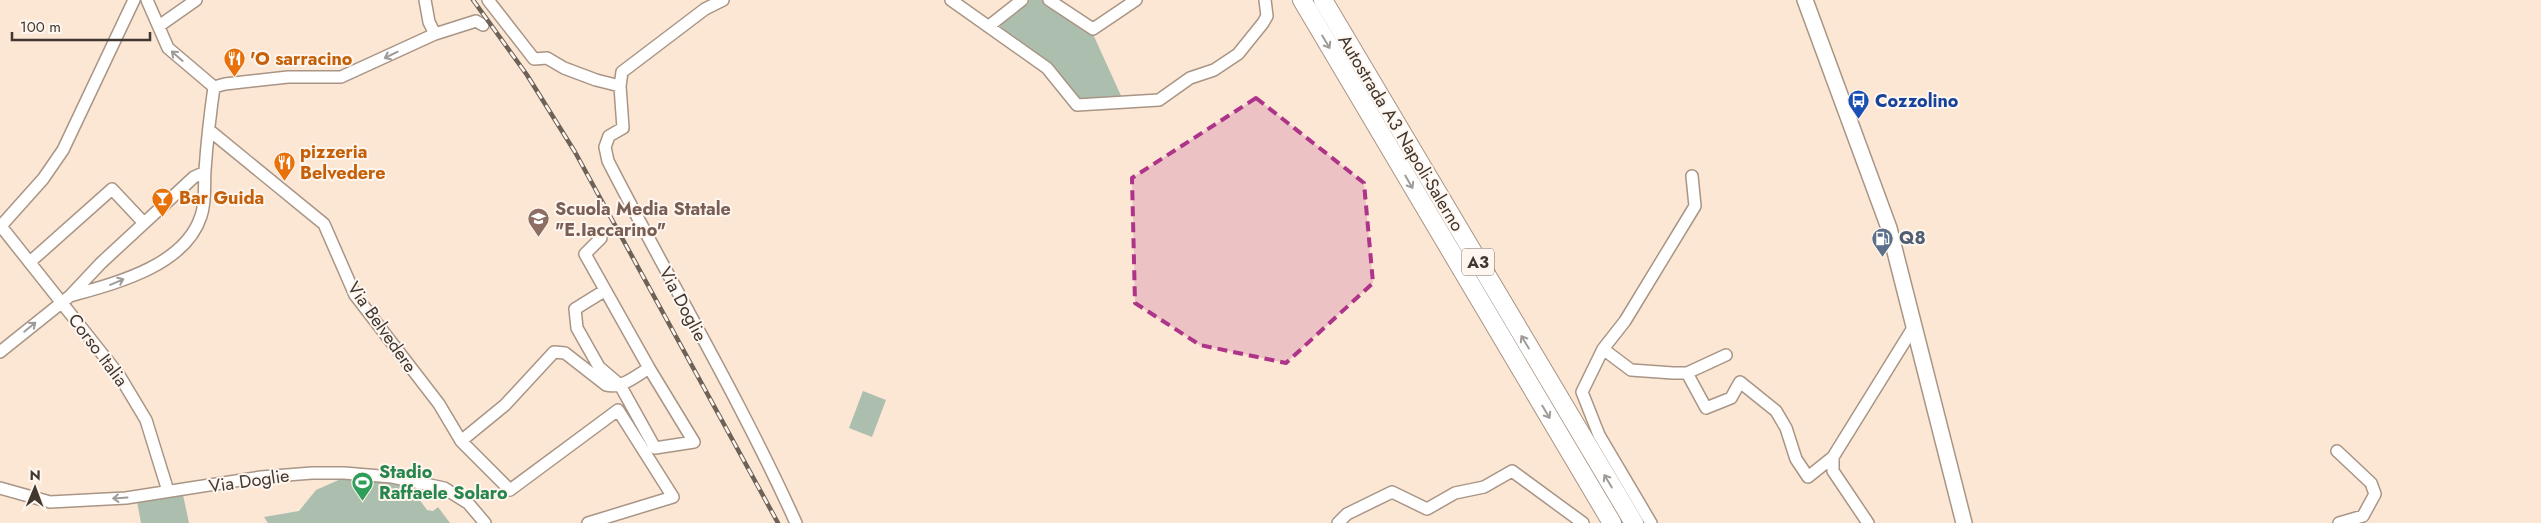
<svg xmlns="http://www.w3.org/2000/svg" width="2541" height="523" viewBox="0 0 2541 523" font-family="Jost,sans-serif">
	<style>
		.green { fill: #acbfae }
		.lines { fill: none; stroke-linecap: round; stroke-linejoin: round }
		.minor-casing { stroke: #a99585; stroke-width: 14 }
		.major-casing { stroke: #a99585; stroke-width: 18 }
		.highway-casing { stroke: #a99585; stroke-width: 20 }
		.minor { stroke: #fff; stroke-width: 11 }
		.major { stroke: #fff; stroke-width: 15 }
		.highway { stroke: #fff; stroke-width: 18 }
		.rail-casing { stroke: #6d6258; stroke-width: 4.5 }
		.rail { stroke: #fff6ef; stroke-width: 2.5; stroke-dasharray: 8; stroke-linecap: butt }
		.oneway { stroke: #9f9b98 }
		.marked { fill: #ad3488; fill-opacity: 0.2; stroke: #ad3488; stroke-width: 4; stroke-dasharray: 10 6; stroke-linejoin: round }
		.labels { text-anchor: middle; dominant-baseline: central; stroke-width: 4; stroke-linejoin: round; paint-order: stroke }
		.shield { fill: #fff6ef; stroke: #797069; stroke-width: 1 }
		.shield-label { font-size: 16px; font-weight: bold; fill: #3f3730 }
		.food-label { font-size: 18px; font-weight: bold; fill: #c56008; stroke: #fff6ef; text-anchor: start }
		.transit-label { font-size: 18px; font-weight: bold; fill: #164399; stroke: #fff6ef; text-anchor: start }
		.street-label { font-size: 18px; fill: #3f3730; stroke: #fff6ef }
		.education-label { font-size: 18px; font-weight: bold; fill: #785e54; stroke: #fff6ef; text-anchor: start }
		.service-label { font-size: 18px; font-weight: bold; fill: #4e5e75; stroke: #fff6ef; text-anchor: start }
		.leisure-label { font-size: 18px; font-weight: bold; fill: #27864d; stroke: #fff6ef; text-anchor: start }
	</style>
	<rect width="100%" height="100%" fill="#fce6d4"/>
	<path class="green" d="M1028 0H1042L1092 32 1123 100 1081 102 1047 65 996 23Z
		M863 391 886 400 872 437 849 428Z
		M343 478 408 484 427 510 433 511 438 507 450 523H268L264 517 299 511 316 490Z
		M182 490 189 523H141L136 496Z"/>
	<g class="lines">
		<defs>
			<path id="minor" d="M147 0 168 48 214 87
				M425 0 429 22 435 34
				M488 0 534 59 547 58 564 68 596 80 620 86
				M723 0 705 9 622 72 620 86 623 128 609 136 605 147 608 161C670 282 740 399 796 523
				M951 0 1047 68 1077 105 1159 100 1190 78 1214 70 1238 54 1263 23 1267 16 1265 0
				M1049 0 1093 29 1136 0
				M159 26 196 0
				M989 26 1022 0
				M214 87 225 84 288 77H341L435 34 476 21 483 25
				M209 130 324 224 355 295 439 404 461 441 510 490 618 410 673 497 588 523
				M0 225 119 375 146 420 168 491
				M0 227 43 179 63 150 134 0
				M601 238 585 254 649 368 694 442 655 448 620 385 599 367 577 328 575 309 604 291
				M30 262 112 189 144 223
				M70 296C116 283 185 266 201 216 206 202 204 185 205 170 207 142 210 115 214 87
				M1603 349 1631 370 1673 373H1687L1726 355
				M0 352 70 296 101 263 194 177 205 172
				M1687 373 1706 408 1731 398 1740 382 1776 411 1786 428 1796 459 1808 477 1833 457 1913 328
				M461 441 505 405 554 352 565 353 606 385C621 389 636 376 649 368
				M2337 451 2371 483 2375 494 2363 516 2339 523
				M1833 457V471L1868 523
				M0 488 50 502 126 498 261 477 312 473H344L392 477 444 488 468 503 485 523
				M1338 523 1347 514 1392 492 1427 509 1455 493 1484 487 1512 471 1583 523
				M1651 523 1599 435 1582 392 1603 349 1625 321 1695 206 1692 176"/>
			<path id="major" d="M1805 0 1889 228 1964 523"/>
			<path id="highway" d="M1302 0 1612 523
				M1323 0 1634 523"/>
		</defs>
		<use href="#minor" class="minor-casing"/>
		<use href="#major" class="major-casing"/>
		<use href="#highway" class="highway-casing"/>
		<use href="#minor" class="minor"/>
		<use href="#major" class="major"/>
		<use href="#highway" class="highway"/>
		<defs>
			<path id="rail" d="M473 0 527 75 575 152 778 523"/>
		</defs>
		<use href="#rail" class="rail-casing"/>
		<use href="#rail" class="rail"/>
	</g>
	<defs><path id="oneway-shaft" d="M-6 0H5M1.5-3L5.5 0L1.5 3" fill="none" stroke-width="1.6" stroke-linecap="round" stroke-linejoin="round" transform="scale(1.25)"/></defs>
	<g class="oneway">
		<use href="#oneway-shaft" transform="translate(1326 42) rotate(59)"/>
		<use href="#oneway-shaft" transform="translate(391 55) rotate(154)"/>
		<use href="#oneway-shaft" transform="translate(177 56) rotate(-139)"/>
		<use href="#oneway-shaft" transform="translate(1409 182) rotate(60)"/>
		<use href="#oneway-shaft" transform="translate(117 282) rotate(-23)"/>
		<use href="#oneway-shaft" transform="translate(30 327) rotate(-39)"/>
		<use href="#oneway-shaft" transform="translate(1525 342) rotate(-121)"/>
		<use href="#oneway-shaft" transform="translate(1546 412) rotate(59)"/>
		<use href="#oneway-shaft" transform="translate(1608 481) rotate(-121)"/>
		<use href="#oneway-shaft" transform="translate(120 498) rotate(176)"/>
	</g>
	<path class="marked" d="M1256 98 1364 183 1373 283 1286 363 1200 345 1135 303 1132 178Z"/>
	<defs>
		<symbol id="restaurant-pin" viewBox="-11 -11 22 30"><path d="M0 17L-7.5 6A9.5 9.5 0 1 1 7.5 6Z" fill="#e8710a" stroke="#fff6ef"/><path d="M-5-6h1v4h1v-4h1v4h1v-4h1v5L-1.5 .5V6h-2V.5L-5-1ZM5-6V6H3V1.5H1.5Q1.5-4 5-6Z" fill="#fff"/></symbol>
		<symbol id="bus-pin" viewBox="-11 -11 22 30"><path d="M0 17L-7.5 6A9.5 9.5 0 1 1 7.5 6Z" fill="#1a4fb4" stroke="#fff6ef"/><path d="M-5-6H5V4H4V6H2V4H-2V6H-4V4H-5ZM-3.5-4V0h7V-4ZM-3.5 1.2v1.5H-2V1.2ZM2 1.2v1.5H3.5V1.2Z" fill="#fff"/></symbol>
		<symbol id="bar-pin" viewBox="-11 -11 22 30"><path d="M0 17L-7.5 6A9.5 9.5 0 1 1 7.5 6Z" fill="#e8710a" stroke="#fff6ef"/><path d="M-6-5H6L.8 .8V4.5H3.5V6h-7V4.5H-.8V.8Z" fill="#fff"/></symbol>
		<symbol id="school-pin" viewBox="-11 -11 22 30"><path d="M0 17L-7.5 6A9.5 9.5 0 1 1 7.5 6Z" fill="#8d6e63" stroke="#fff6ef"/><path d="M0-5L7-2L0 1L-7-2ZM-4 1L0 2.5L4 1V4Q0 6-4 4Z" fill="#fff"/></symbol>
		<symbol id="fuel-pin" viewBox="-11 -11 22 30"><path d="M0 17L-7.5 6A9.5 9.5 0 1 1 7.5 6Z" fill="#5c6f8a" stroke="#fff6ef"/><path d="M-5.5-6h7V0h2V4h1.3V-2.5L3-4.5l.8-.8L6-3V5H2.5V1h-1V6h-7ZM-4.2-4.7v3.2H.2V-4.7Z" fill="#fff"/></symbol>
		<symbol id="stadium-pin" viewBox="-11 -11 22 30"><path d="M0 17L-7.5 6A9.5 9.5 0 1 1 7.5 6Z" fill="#2e9e5b" stroke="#fff6ef"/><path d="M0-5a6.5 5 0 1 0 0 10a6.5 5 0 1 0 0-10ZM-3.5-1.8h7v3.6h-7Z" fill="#fff"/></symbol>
	</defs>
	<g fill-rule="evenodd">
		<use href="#restaurant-pin" x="222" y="46" width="25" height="34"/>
		<use href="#bus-pin" x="1846" y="88" width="25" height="34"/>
		<use href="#restaurant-pin" x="272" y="150" width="25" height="34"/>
		<use href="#bar-pin" x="150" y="186" width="25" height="34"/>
		<use href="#school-pin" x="526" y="206" width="25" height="34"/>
		<use href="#fuel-pin" x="1870" y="226" width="25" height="34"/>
		<use href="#stadium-pin" x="350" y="470" width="25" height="34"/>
	</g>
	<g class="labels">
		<rect class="shield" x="1462" y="248.5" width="32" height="27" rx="4"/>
		<g class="shield-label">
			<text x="1478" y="262">A3</text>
		</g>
		<g class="food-label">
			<text x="250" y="59">'O sarracino</text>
			<text x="300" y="152">pizzeria<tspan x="300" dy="21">Belvedere</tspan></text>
			<text x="179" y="198">Bar Guida</text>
		</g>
		<g class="transit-label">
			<text x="1875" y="101">Cozzolino</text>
		</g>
		<g class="street-label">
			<text transform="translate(1401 133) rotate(59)">Autostrada A3 Napoli-Salerno</text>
			<text transform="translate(683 304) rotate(62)">Via Doglie</text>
			<text transform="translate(382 327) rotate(55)">Via Belvedere</text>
			<text transform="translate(98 350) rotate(53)">Corso Italia</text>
			<text transform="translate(249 481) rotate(-8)">Via Doglie</text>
		</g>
		<g class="education-label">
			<text x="555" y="209">Scuola Media Statale<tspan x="555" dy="21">"E.Iaccarino"</tspan></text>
		</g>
		<g class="service-label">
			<text x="1899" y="238">Q8</text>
		</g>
		<g class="leisure-label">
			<text x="379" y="472">Stadio<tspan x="379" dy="21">Raffaele Solaro</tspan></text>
		</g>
	</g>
	<g transform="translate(35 488) rotate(1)" stroke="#fff6ef" stroke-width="4" paint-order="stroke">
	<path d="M0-4L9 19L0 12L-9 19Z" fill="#3f3730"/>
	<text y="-8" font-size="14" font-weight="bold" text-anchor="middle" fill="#3f3730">N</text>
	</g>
	<path d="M12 32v8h138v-8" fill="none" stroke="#3f3730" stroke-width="2.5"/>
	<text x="20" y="32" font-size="15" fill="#3f3730" stroke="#fff6ef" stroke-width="4" paint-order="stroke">100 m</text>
</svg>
